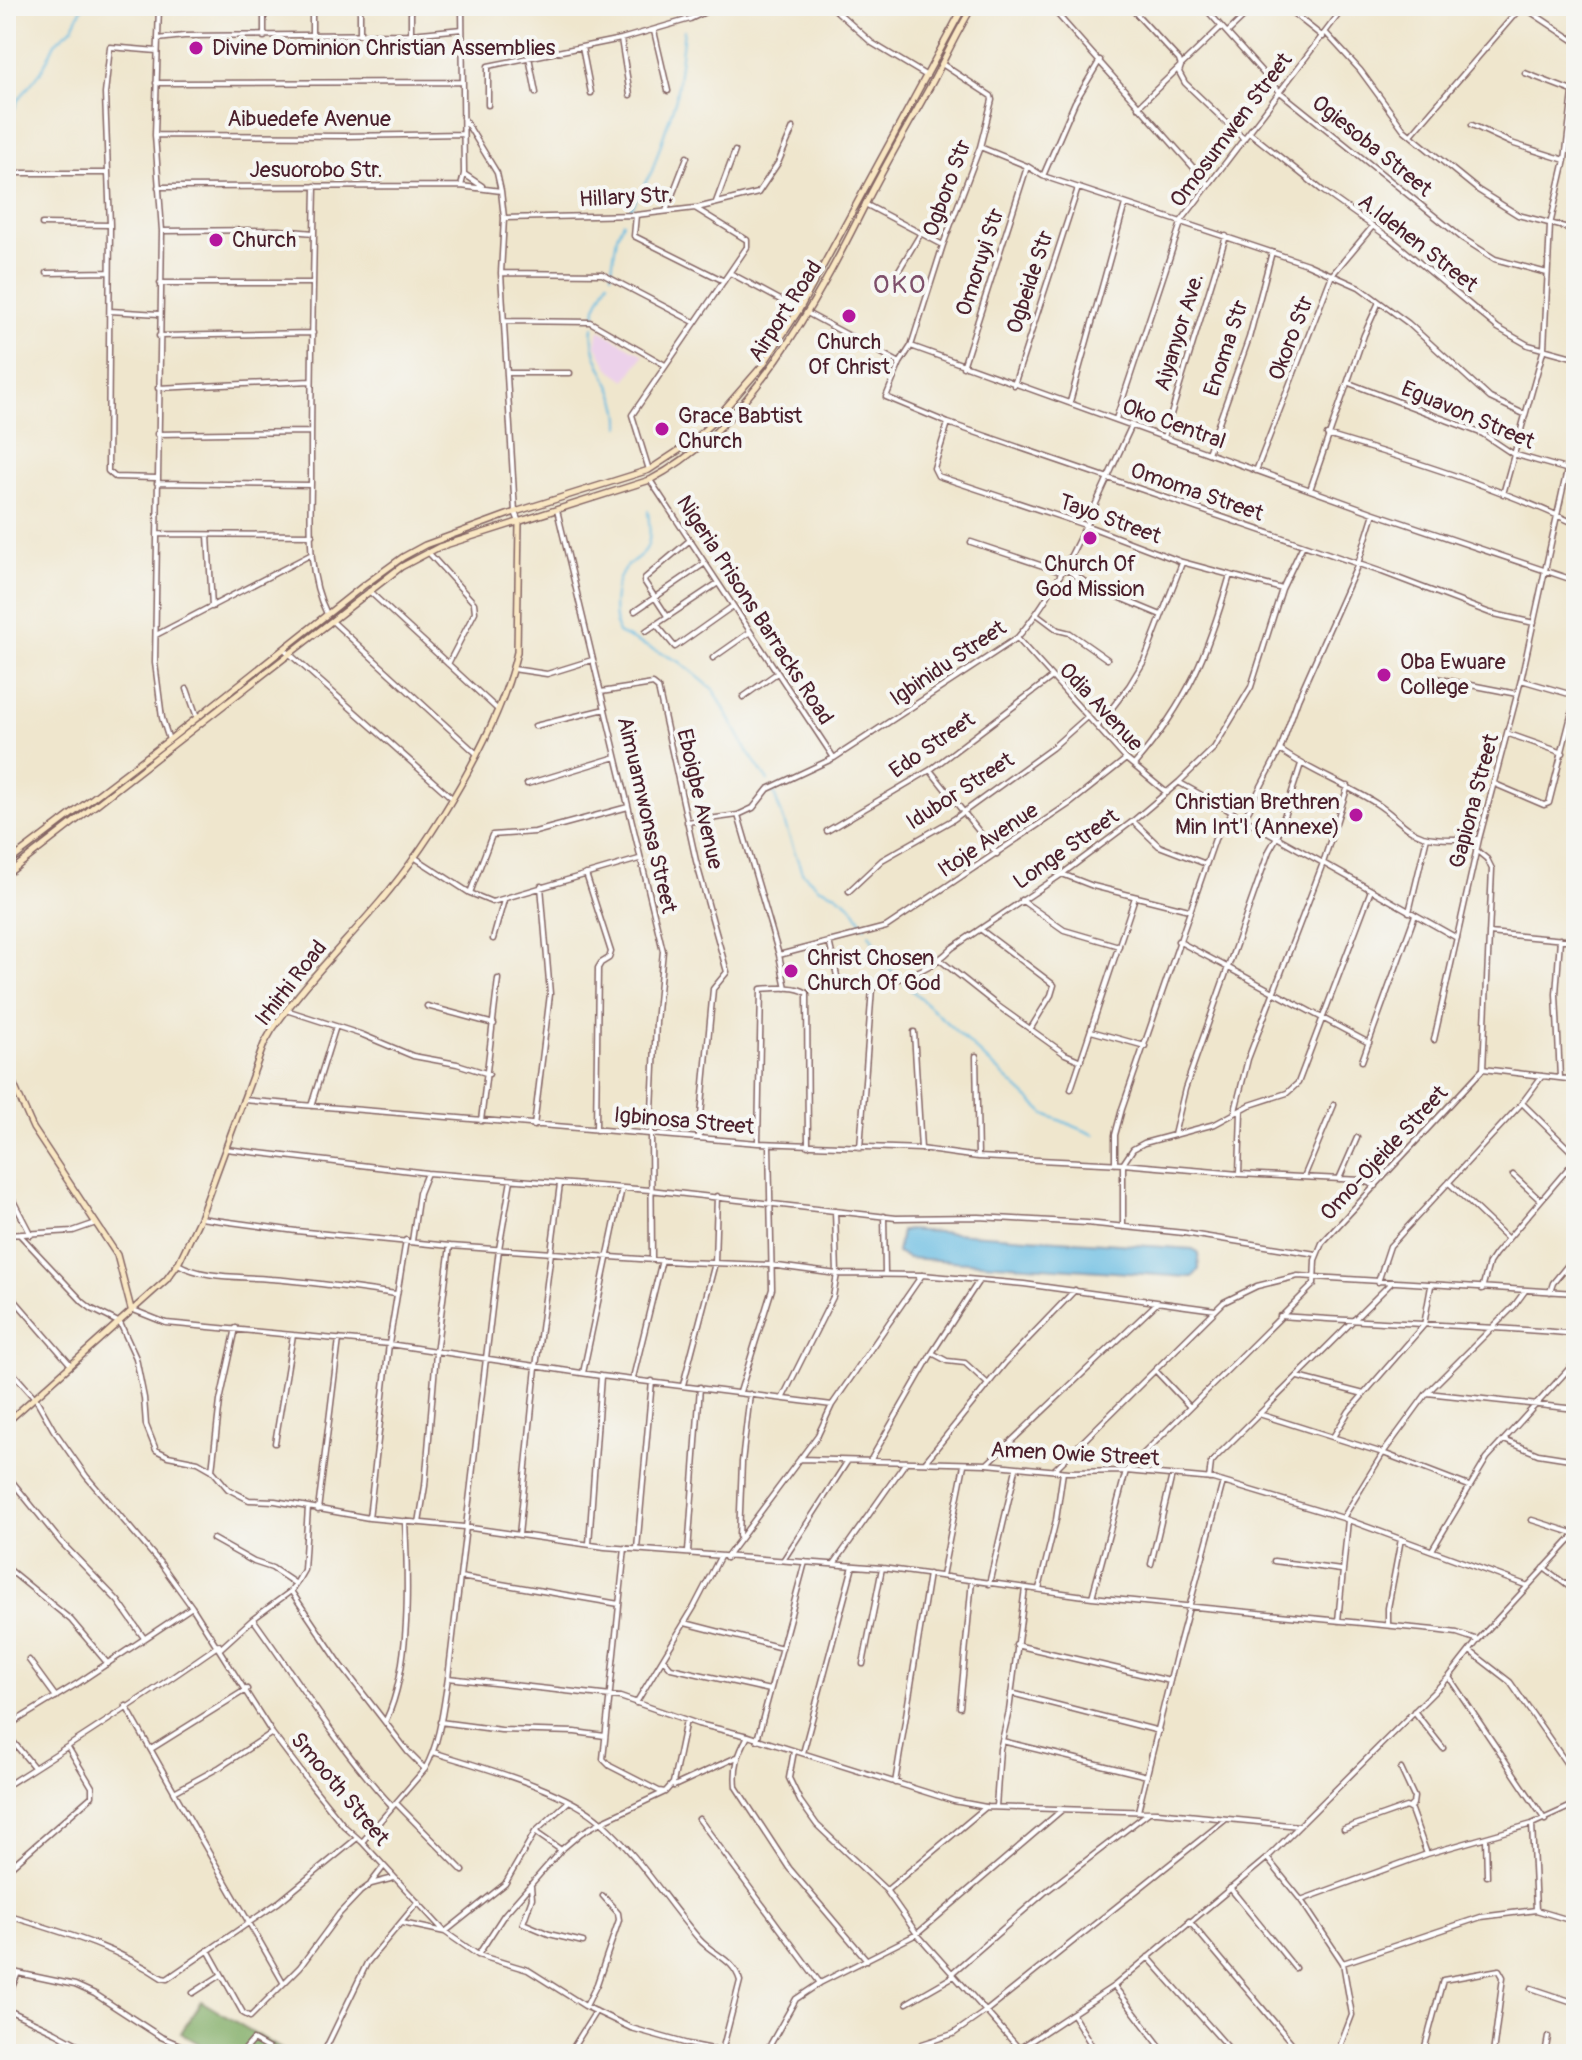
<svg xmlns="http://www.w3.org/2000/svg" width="1582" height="2060" viewBox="0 0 1582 2060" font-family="Pangolin,sans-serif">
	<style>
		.built { fill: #ecd1ea }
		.forest { fill: #7eaa62; stroke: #646446; stroke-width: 2 }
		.water { fill: #66bbe2; stroke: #586d86; stroke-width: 2 }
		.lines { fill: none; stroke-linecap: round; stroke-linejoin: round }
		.stream { stroke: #66bbe2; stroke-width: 2 }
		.street-casing { stroke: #846564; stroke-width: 7 }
		.secondary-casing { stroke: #846564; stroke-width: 8 }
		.street { stroke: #fff; stroke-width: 4 }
		.secondary { stroke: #f9e7c3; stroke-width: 5 }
		.poi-dot { fill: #b5179e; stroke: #f6f6f2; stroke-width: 3 }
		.labels { text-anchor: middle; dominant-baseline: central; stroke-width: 8; stroke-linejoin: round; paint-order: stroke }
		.poi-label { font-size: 22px; fill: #4a1f2b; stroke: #f6f6f2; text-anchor: start }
		.street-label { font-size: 22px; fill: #4a1f2b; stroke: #f6f6f2 }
		.quarter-label { font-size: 26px; letter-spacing: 2px; fill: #7e4f6b; stroke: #f6f6f2 }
	</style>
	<rect width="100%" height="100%" fill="#f6f6f2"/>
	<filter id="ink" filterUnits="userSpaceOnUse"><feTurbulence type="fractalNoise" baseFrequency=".0125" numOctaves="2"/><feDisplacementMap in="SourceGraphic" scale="16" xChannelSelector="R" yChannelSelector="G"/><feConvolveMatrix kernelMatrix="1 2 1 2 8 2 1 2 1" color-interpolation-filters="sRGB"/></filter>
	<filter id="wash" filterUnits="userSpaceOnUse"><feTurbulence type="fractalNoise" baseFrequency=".006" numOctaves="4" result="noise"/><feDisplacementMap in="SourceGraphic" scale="32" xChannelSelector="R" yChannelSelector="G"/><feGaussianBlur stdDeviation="1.8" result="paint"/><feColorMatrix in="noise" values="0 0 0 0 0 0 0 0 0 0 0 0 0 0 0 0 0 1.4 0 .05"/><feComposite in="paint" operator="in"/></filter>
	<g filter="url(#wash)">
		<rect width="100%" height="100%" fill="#efe6cd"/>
		<path class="built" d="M599 330 644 355 626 380 610 369 602 356 596 345Z"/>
		<path class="forest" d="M201 2001 289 2054H217L181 2033Z"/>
		<path class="water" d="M908 1230 1193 1249 1198 1253 1199 1269 1193 1277H1188L908 1258 897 1253 901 1231Z"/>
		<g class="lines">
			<path class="stream" d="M684 12 686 6
				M6 128 18 100 42 70 55 43 73 27 83 6
				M629 211 652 171 676 98 684 30
				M611 274 617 236 623 222
				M595 319 596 307 608 281
				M593 327C588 366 622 386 620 426
				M648 511C649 524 652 538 646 549 642 556 633 560 627 566 612 582 612 614 618 633L680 662 714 690 746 749 768 781
				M773 791 802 872 818 887 836 894 852 906 865 927
				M869 934 889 968 898 977
				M904 983 1045 1114 1095 1135"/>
		</g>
	</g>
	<g filter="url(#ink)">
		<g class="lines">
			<defs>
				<path id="street" d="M159 6 155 135 162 231 155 663 162 718 169 740
					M264 6V37
					M831 6 872 43 927 76
					M1050 6 1208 184
					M1129 6 1179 60 1181 66 1179 72 1185 83 1244 139
					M1203 6 1280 92 1462 238 1495 259 1547 273
					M1284 6 1323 37
					M654 31 668 91
					M1228 32 1255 6
					M1326 33 1360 70 1404 130 1478 190 1518 215 1576 230
					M360 34V6
					M411 34V6
					M312 36V6
					M158 39 184 36 411 34 462 29
					M621 39 630 95
					M582 47 591 93
					M529 57 536 93
					M942 64 991 96 992 100 980 147 943 245 911 346 900 363 886 397 948 423 1382 572 1490 613 1534 623
					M1525 73 1572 91
					M156 83 462 82
					M488 105V66L621 39 690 19 718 6
					M1138 107 1221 27
					M463 117 497 173 501 191 504 218 501 273 515 512 519 522
					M1472 125 1511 143 1565 160
					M1250 133 1323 191 1391 239 1498 328 1528 345 1576 358
					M155 135 346 136 462 134
					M1411 135 1522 6 1576 42
					M980 147 1027 166 1043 176 1307 264 1359 287 1408 323 1490 398 1524 414
					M9 173H106
					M464 174 482 186
					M1043 176 1075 102 1100 60
					M315 186C313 279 311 371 311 463 312 513 304 569 327 614
					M461 186 464 174 462 6
					M158 187 461 186 501 191
					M716 202 735 151
					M865 204 943 245
					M697 208 758 193 778 163 793 128
					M666 211 687 157
					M636 215 634 236 724 281
					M504 218 636 215 695 208 747 240V247L632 415 649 470
					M42 224 110 225
					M162 231 279 230 314 233
					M47 273 109 272
					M501 273 602 274 694 322
					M730 273 799 310
					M160 283H313
					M890 285 921 233
					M110 311 159 314
					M807 313 900 363
					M504 321 590 322 665 365
					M159 336 313 333
					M911 346 1374 513 1576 581
					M963 367 1027 167
					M507 373H570
					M1349 383 1483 434 1513 454 1576 472
					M1014 385 1078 188
					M158 388 311 381
					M1070 402 1125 204
					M1116 419 1182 220 1345 6
					M948 423 934 468 938 476 1085 525 1182 562 1282 589
					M157 434 311 432
					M1327 435C1411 460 1497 487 1576 524
					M1164 437 1226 236
					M1208 453 1249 338 1272 252
					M1256 471 1332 275 1373 226
					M157 478 115 477 108 471 110 225 105 94 110 47 157 51
					M650 480 834 758
					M157 483 311 485
					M1311 487 1364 335 1379 302
					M1503 494 1544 348 1550 225 1565 160 1576 68
					M557 510 663 951 656 1022 651 1133 652 1259
					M157 534 312 535
					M208 535 212 607
					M971 542 1061 572
					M428 552 474 603 475 612 448 664
					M1063 567 1091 586 1161 615
					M369 591 497 709
					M635 611 705 563
					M1038 615 1058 630 1070 633 1107 659
					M667 616 644 581 645 578 690 540
					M332 621 477 754
					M656 624 675 647 733 606
					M646 631 718 583
					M156 635 312 554
					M1017 638 1126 759 1167 793
					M284 649 452 798
					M713 658 750 632
					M513 669 547 674 592 660
					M1435 678 1517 694
					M1521 680 1576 696
					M187 689 197 717
					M601 692 653 684 658 688 696 861 727 972 713 989 699 1137
					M743 697 777 673
					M535 726 605 709
					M1098 726 1129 686 1144 661 1182 563
					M1509 734 1563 753
					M1280 750C1311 772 1346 784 1377 804 1393 814 1405 830 1423 836 1440 841 1461 838 1479 839
					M1134 765C1189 700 1207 655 1230 575
					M930 770 997 854
					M1180 783 1457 938
					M527 784 616 757
					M1495 784 1544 805 1549 803 1576 696
					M738 815 779 955 786 988
					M1244 819 1280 750 1298 699 1358 564 1374 513
					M687 822 738 815 753 808 768 789 834 758 1017 638C1065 584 1100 492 1132 425
					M1134 822 1159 846 1206 864
					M827 831 930 770 1051 678
					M414 857 470 893 492 902 639 859
					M586 874 611 952 609 958 601 963 598 968 596 1130
					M1062 874 1093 886 1189 910
					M849 891 882 860 954 819 1052 748 1088 716
					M470 893 492 835 535 832 628 807
					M1021 900 1064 930 1119 946
					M1409 912 1427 837
					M980 929 1054 985 1051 995 1031 1028
					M1489 933 1576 941
					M493 939 504 900
					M829 941 840 989
					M1178 941 1369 1043
					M1571 941 1576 919
					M779 955 886 927 1072 802 1126 759
					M940 960 998 1006 1065 1054 1081 1061
					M427 1006 494 1024
					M286 1010 363 1035 413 1056 457 1064 489 1074
					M1091 1031 1145 1046
					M914 1032 921 1149
					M1434 1040 1479 839 1521 680 1576 429
					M976 1056 978 1157
					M1362 1061 1415 915
					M1483 1069 1576 1080
					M1560 1078 1556 994 1560 939
					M1071 1089 1135 897
					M243 1100 758 1143 921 1149 978 1157 1123 1164 1239 1174
					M1522 1103 1576 1156
					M311 1106 336 1026
					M1235 1111 1248 1059 1323 863 1348 786
					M1241 1111 1239 1174 1361 1180 1376 1186
					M481 1121 498 979
					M534 1126 550 994 541 886
					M1174 1135 1185 1089 1269 851 1278 835 1301 764
					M758 1143 761 989C775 988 795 985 807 993L808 1146
					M860 1148 872 988C902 977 929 972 952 948L1062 874 1133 821 1179 782 1214 748 1251 687 1282 589 1303 545
					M226 1149 427 1173 650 1190 896 1218 979 1217 1087 1223 1184 1233 1316 1254
					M1115 1164V1135L1122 1109 1215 839 1232 812
					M1513 1175 1540 1200
					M1304 1177 1334 1105
					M1339 1179 1357 1138
					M1449 1183 1508 1239
					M6 1187 31 1235
					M884 1216 885 1274
					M200 1218 296 1231 450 1246 683 1262 770 1265 837 1274 922 1275 1024 1284 1215 1310
					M1123 1227V1164L1133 1149 1144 1143 1215 1124 1250 1105 1287 1093 1298 1083 1371 890
					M6 1235 73 1231 96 1223
					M20 1235 83 1302 92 1309 120 1323 136 1358 144 1398 146 1425 156 1450 168 1456 198 1462 212 1470 228 1489 249 1500 275 1501 369 1518 464 1527 605 1547 882 1568 1092 1597 1434 1630 1457 1633 1478 1640
					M412 1241 419 1193 427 1173
					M178 1264C204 1279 241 1276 271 1279 313 1282 354 1288 396 1294
					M1378 1282 1390 1246 1522 1103 1542 1076
					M1482 1289 1489 1263 1495 1254 1576 1159
					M6 1290 70 1364
					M1550 1292 1553 1283 1576 1255
					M131 1309 166 1323 389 1344 601 1376 832 1405
					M1280 1316C1379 1323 1478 1325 1576 1334
					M932 1353 947 1361 965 1363 987 1383
					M6 1365 36 1399 53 1429 86 1476 161 1564 192 1607 272 1733 312 1786 344 1826 362 1842 445 1932 478 1955 528 1970 585 2006 631 2028 688 2044 737 2054
					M1155 1370 1189 1406
					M583 1373 622 1188
					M1298 1377 1364 1394
					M633 1378 662 1260
					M683 1385 715 1263 717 1196
					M740 1392 772 1289 769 1144
					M1427 1393 1576 1409
					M783 1397 833 1297 837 1274 835 1211
					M1259 1414 1383 1453 1469 1486
					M1333 1437 1349 1411 1424 1325 1431 1286
					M1504 1440 1538 1454 1576 1460
					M275 1443 293 1335
					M800 1459 987 1464 1069 1472 1126 1471 1213 1479 1343 1518 1528 1586
					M870 1461 932 1353 978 1282
					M925 1462 1005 1363 1075 1290
					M987 1464 1156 1304
					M212 1470 220 1401 236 1328
					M1054 1470 1224 1302 1257 1286 1298 1276 1576 1293
					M6 1474 61 1542 118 1601 144 1638
					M1209 1479 1211 1463 1217 1456 1392 1282
					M318 1510 339 1339
					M369 1518 389 1344 406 1240
					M1343 1518 1383 1453 1427 1393 1514 1306 1525 1291
					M419 1523 425 1486 436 1353 450 1246
					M519 1535 536 1367 560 1184
					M739 1536 742 1462 750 1394
					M213 1539 254 1562 272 1568 296 1584 291 1591
					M589 1544 601 1376
					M625 1548 603 1759 610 1766 659 1791 665 1792 673 1783 686 1720
					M637 1549 652 1381
					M1432 1550 1487 1458 1576 1361
					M688 1552 700 1387
					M726 1558 818 1435 832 1405 922 1275
					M784 1559 847 1462
					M1274 1561 1341 1570
					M834 1564 906 1462
					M1151 1564 1172 1475
					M6 1567 71 1620 108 1664
					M1544 1568 1576 1592
					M942 1576 964 1465
					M460 1577 619 1604
					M296 1584 304 1570 308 1507
					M989 1584 1016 1469
					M1039 1589 1056 1520 1063 1472
					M1092 1597 1126 1471 1314 1284 1315 1260 1322 1243 1483 1069 1492 869 1487 859 1476 850
					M253 1619C299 1682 339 1749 392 1806
					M1338 1621 1348 1520
					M685 1623 782 1648
					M1388 1625V1608L1401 1539
					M1016 1645 1170 1681
					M221 1648 253 1619 291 1591 341 1665 408 1752 425 1769
					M1470 1651 1510 1682 1576 1777
					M663 1659 671 1668 770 1690
					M29 1660 56 1697
					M863 1664 882 1568
					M1449 1677 1545 1820
					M448 1678 620 1697 698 1724 748 1736 954 1801 986 1807 1157 1812 1299 1826
					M1011 1693 1159 1731
					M636 1703 694 1607 720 1557
					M126 1706 174 1791
					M960 1707 972 1580
					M1414 1711 1443 1748
					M386 1720C411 1668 408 1579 405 1521
					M440 1722 501 1730 575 1732 605 1736
					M6 1727 78 1683 192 1607
					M6 1733 33 1766
					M272 1733 220 1767 174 1792 283 1982
					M748 1736C738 1754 734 1766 736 1787L789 1868 867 1960
					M757 1740 805 1562
					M1002 1741 1147 1776
					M151 1749 247 1689
					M794 1751 789 1778 800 1801 817 1825 886 1890 917 1934 1024 2054
					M433 1752C480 1767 565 1789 601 1822 639 1856 666 1901 699 1939 713 1955 734 1959 740 1981L722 2051
					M803 1753 853 1566
					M1401 1769 1414 1797 1413 1804 1409 1808
					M895 1783 929 1574
					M6 1786C77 1741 149 1694 219 1645
					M674 1786 737 1757
					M396 1803 463 1871
					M996 1807 1000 1749 1009 1711 1025 1588
					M1138 1811 1177 1652 1223 1482
					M699 1819 820 1983
					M1532 1824 1536 1910
					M1344 1829 1406 1807 1411 1810 1427 1854
					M535 1832 561 1850
					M1486 1838 1487 1876
					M362 1842 425 1769C440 1742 443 1709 448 1678L499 1249 511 1180
					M1267 1858 1301 1900 1343 1963 1352 2015 1337 2054
					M6 1871 92 1796V1787L69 1749
					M371 1883 384 1866
					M531 1886 532 1898 523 1923 549 1934 583 1942
					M1230 1888 1295 1968
					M887 1890 986 1807
					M1301 1900 1427 1854 1532 1824 1576 1804
					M6 1915C61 1932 114 1946 162 1978L167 1979 279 1902 356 1839
					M1189 1921 1301 2054
					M402 1923 445 1932 505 1884 535 1832 568 1802
					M208 1950 243 2013 250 2017 300 1967 339 1914 360 1892 371 1884 394 1878
					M478 1955 504 1915 561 1850 581 1833 601 1822 665 1792
					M1148 1957 1234 2054
					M1343 1963 1481 1917 1536 1910 1576 1922
					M6 1969 18 1973 6 2001
					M18 1973 75 1985 95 1994 161 2037 201 2054
					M952 1973 1044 1893 1148 1813
					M1114 1986 1166 2054
					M1531 1988 1576 2003
					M193 1993 221 1975
					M907 2003 954 1976
					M586 2006 597 1984 619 1920 618 1913 603 1896
					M6 2009 55 2032 96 2054
					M1073 2015 1097 2054
					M922 2044 953 2034 986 2011 1225 1820
					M241 2054 253 2040 278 2054
					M323 2054 367 1963 418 1902
					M569 2054 596 2011
					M765 2054 796 1999 820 1983 917 1934 1063 1809
					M1011 2054 1114 1986 1267 1858 1449 1677 1478 1640 1576 1534 1532 1520
					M1423 2054 1443 1980 1499 1970 1503 1977 1493 2054
					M1545 2054 1548 2037"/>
				<path id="secondary" d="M6 864 169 740 363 586 403 557 425 545 515 512 649 470 690 443 713 422 762 366 799 310 964 6
					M6 875 401 567 439 547 650 480C749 429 817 301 865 205 886 163 910 123 933 81 946 56 958 30 973 6
					M6 1067 33 1128 117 1255 131 1309
					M6 1423 166 1280 178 1264 200 1218 264 1044 272 1030C304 984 343 945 379 903 432 841 499 731 517 652L519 522"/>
			</defs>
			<use href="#street" class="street-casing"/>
			<use href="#secondary" class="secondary-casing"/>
			<use href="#street" class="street"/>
			<use href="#secondary" class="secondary"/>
		</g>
	</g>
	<g class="poi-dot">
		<circle cx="196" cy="48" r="8"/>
		<circle cx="216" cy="240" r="8"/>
		<circle cx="849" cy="316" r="8"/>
		<circle cx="662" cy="429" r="8"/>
		<circle cx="1090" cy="538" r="8"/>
		<circle cx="1384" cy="675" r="8"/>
		<circle cx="1356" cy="815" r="8"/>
		<circle cx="791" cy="971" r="8"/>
	</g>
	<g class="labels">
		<g class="poi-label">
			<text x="212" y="48">Divine Dominion Christian Assemblies</text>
			<text x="232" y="240">Church</text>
			<text x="849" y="342" text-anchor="middle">Church<tspan x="849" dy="25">Of Christ</tspan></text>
			<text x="678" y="416">Grace Babtist<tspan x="678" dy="25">Church</tspan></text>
			<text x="1090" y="564" text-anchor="middle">Church Of<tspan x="1090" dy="25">God Mission</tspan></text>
			<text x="1400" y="662">Oba Ewuare<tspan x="1400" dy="25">College</tspan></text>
			<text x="1340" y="802" text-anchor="end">Christian Brethren<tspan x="1340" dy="25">Min Int'l (Annexe)</tspan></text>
			<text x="807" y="958">Christ Chosen<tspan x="807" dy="25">Church Of God</tspan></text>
		</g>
		<g class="street-label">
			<text x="309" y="119">Aibuedefe Avenue</text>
			<text transform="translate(1231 130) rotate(-53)">Omosumwen Street</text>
			<text transform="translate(1372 146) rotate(39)">Ogiesoba Street</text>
			<text x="316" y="170">Jesuorobo Str.</text>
			<text transform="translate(947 188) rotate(-70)">Ogboro Str</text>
			<text transform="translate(626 197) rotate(-3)">Hillary Str.</text>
			<text transform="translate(1418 243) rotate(38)">A.Idehen Street</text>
			<text transform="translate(980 262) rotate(-72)">Omoruyi Str</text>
			<text transform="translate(1030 282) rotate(-72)">Ogbeide Str</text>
			<text transform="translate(785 311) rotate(-57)">Airport Road</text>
			<text transform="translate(1179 332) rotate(-73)">Aiyanyor Ave.</text>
			<text transform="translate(1291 338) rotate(-69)">Okoro Str</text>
			<text transform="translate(1226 348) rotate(-72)">Enoma Str</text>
			<text transform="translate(1468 415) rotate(23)">Eguavon Street</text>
			<text transform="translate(1174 424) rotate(20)">Oko Central</text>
			<text transform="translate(1197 492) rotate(19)">Omoma Street</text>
			<text transform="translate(1110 519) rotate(20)">Tayo Street</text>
			<text transform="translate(755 610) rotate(57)">Nigeria Prisons Barracks Road</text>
			<text transform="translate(948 663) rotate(-34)">Igbinidu Street</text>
			<text transform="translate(1101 707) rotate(47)">Odia Avenue</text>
			<text transform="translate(932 745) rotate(-35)">Edo Street</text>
			<text transform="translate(960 791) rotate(-33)">Idubor Street</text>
			<text transform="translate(700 799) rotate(77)">Eboigbe Avenue</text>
			<text transform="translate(1474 801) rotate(-75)">Gapiona Street</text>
			<text transform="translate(647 815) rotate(77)">Aimuamwonsa Street</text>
			<text transform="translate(988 840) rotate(-34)">Itoje Avenue</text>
			<text transform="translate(1066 849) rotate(-35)">Longe Street</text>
			<text transform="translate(291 983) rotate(-52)">Irhirhi Road</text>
			<text transform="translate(684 1121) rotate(5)">Igbinosa Street</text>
			<text transform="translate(1384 1153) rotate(-47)">Omo-Ojeide Street</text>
			<text transform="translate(1075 1454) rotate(3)">Amen Owie Street</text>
			<text transform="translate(340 1789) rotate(50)">Smooth Street</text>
		</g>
		<g class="quarter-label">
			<text x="900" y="285">OKO</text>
		</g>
	</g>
	<rect width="1582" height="2060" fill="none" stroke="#f6f6f2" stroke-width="32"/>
</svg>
